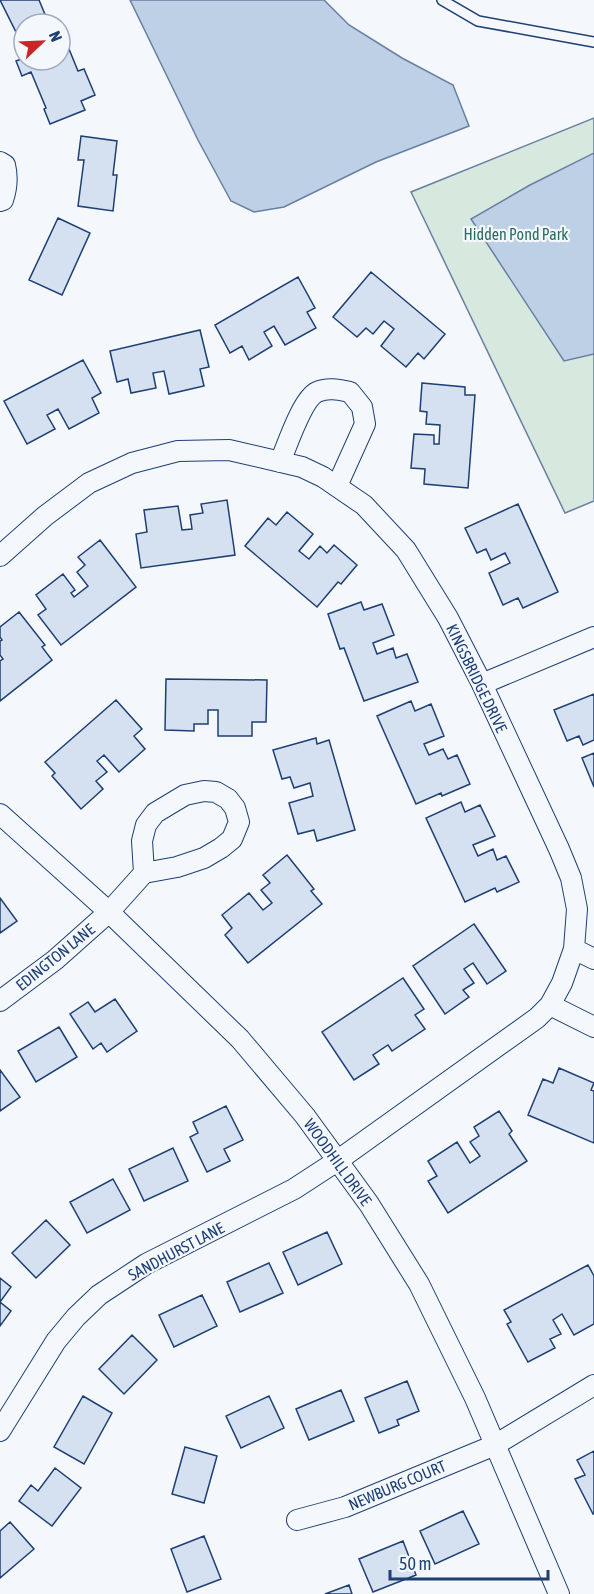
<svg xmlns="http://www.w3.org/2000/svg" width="594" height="1594" viewBox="0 0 594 1594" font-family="'Asap Condensed',sans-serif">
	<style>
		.green { fill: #d7e8df; stroke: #687fa3; stroke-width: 1.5 }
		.water { fill: #bed0e5; stroke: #687fa3; stroke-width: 1.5 }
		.building { fill: #d5e0f0; stroke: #1d3f73; stroke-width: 1.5 }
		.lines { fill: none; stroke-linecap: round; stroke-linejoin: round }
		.lane-casing { stroke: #1d3f73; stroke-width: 12 }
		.street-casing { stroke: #1d3f73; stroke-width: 22 }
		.lane { stroke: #f4f7fb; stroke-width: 9 }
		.street { stroke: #f4f7fb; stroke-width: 20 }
		.labels { text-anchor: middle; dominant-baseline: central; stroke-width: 4.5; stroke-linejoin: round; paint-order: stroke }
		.park-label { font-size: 16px; fill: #2c6c60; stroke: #f4f7fb }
		.street-label { font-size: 16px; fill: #1d3f73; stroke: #f4f7fb }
	</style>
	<rect width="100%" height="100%" fill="#f4f7fb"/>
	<path class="green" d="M594 118V501L565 513 411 192Z"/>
	<path class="water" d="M130 0H324L349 25 402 58 453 85 469 126 376 162 284 207 254 212 231 201 198 140Z
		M594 153V354L564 361 471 219 530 185Z"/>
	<path class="building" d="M0 0H39L49 24H24V41L21 42Z
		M69 49 78 71 84 69 95 95 81 101 85 110 50 124 44 109 46 108 31 72 22 76 16 61 24 58V60H60V52Z
		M81 136 117 141 113 175H117L113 211 78 206 84 160H78Z
		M58 218 90 233 62 295 29 280Z
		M371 272 445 334 424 359 418 353 406 367 381 346 394 329 384 321 373 334 366 328 357 337 333 317Z
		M298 277 315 308 307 312 316 328 285 345 274 326 264 332 272 346 249 360 242 346 230 353 215 325Z
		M200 330 209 367 200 369 204 386 169 394 164 371 153 373 156 388 131 393 128 379 117 382 110 351Z
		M83 360 101 393 92 398 99 413 69 429 58 409 47 415 55 429 27 444 4 401Z
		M422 383 465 387V395H475L468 488 424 484 425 469 411 468 414 434 434 435V444H439L440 425 426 424 427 412 420 411Z
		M227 500 235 555 141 568 136 534 147 532 144 510 178 506 182 530 192 529 190 515 203 513 201 504Z
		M518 504 558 592 523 608 518 598 503 605 489 573 510 563 505 553 491 560 486 549 477 553 465 528Z
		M287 512 313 534 299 551 309 559 320 546 327 553 334 545 357 565 341 584 338 582 317 607 245 546 268 518 276 525Z
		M100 540 136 587 61 645 38 615 46 609 36 595 63 574 75 590 71 593 74 597 88 586 77 572 85 565 78 557Z
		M361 602 364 610 382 604 394 635 373 643 377 654 393 648 396 658 407 654 418 682 364 701 344 648 340 649 328 614Z
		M19 612 45 645 42 647 52 660 0 701V661L3 659 0 655V641L2 640 0 637V627Z
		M166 679 267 680 266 722H252V736H218V710H208V724H194V731L165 730Z
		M594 694V740L583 745 579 736 567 741 554 710Z
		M116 700 142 729 134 736 145 749 119 772 104 755 97 761 107 772 96 781 103 789 81 809 52 776 55 773 45 762Z
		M411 701 415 711 431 704 444 736 424 744 429 755 443 749 448 759 457 755 470 784 442 796 441 793 416 804 377 716Z
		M316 738 317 744 329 740 355 830 317 841 314 830 298 834 289 803 313 796 310 783 294 788 290 777 282 779 273 750Z
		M594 753V787L582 758Z
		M461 802 465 812 480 805 495 836 473 845 478 856 493 849 497 860 506 856 519 882 497 892 495 888 465 902 426 818Z
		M287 855 314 889 311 891 322 904 248 963 225 935 232 928 222 915 249 893 263 910 272 903 261 890 270 883 263 875Z
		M0 898 17 921 0 933Z
		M474 924 506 971 487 984 473 963 464 969 474 983 463 990 469 997 445 1014 413 966Z
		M403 978 424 1009 415 1015 425 1029 392 1051 388 1045 373 1055 379 1064 354 1080 322 1032Z
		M115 999 137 1031 107 1052 101 1043 93 1049 70 1014 88 1002 95 1012Z
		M59 1027 77 1057 36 1082 18 1051Z
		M559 1068 594 1083 591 1090 594 1091V1143L528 1115 543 1079 553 1083Z
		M0 1070 20 1097 0 1111Z
		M226 1106 243 1140 224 1149 230 1161 207 1172 190 1137 198 1133 193 1122Z
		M499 1111 512 1131 509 1134 527 1161 448 1213 428 1181 437 1176 428 1161 457 1142 470 1163 480 1156 470 1142 479 1136 474 1127Z
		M173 1148 188 1181 144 1201 129 1169Z
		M113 1179 130 1210 87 1233 70 1202Z
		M46 1220 70 1245 36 1278 12 1253Z
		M327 1232 342 1264 298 1285 283 1252Z
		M269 1263 283 1293 240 1312 227 1282Z
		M588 1265 594 1276V1324L574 1335 562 1314 553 1320 561 1334 550 1339 555 1348 528 1362 507 1324 511 1322 504 1310Z
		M0 1278 11 1287 0 1302 11 1311 0 1326Z
		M202 1295 217 1326 174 1347 159 1315Z
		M132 1335 157 1360 124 1394 99 1369Z
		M407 1381 419 1411 397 1420 399 1425 379 1433 365 1398Z
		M341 1390 354 1421 309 1440 296 1409Z
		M83 1396 112 1413 84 1464 54 1447Z
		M269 1396 284 1428 241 1448 226 1416Z
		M185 1447 217 1456 204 1503 172 1494Z
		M594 1451V1514H593L575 1479 585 1475 577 1460Z
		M55 1468 81 1488 52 1526 19 1501 31 1485 38 1491Z
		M463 1511 479 1544 435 1564 420 1531Z
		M10 1522 34 1549 0 1578V1531Z
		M204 1536 221 1579 187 1592 171 1549Z
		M403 1541 416 1575 373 1592 359 1559Z
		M349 1585 352 1594H325Z"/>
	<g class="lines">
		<defs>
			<path id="lane" d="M442 0 478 21 594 42"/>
			<path id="street" d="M0 162 5 165C8 177 7 188 3 200L0 201
				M280 462C287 446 302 399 317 392 328 387 340 390 350 392L362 407 365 424 337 486
				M0 556 45 516 89 483 132 463 178 451 229 450 302 467 323 477 364 505 406 550 448 618 482 684 559 849 571 878 577 909 574 949 562 983 550 1005 537 1018 337 1161 294 1189 146 1264 99 1295 76 1317 56 1341 0 1431
				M482 684 594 637
				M0 814 109 912 240 1039 305 1116 369 1204 419 1284 475 1398 559 1594
				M574 949 594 959
				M0 1001 55 960 109 912 144 873 177 867 204 858 221 848 232 839 239 822 235 808 228 799 216 792 204 791 185 795 155 813 146 825 142 841 144 873
				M550 1005 594 1027
				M297 1520 345 1507 495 1445 594 1385"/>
		</defs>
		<use href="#lane" class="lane-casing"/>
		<use href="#street" class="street-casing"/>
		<use href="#lane" class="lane"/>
		<use href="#street" class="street"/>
	</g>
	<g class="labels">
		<g class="park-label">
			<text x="516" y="234">Hidden Pond Park</text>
		</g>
		<g class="street-label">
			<text transform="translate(477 678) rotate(64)">KINGSBRIDGE DRIVE</text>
			<text transform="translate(55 957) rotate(-39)">EDINGTON LANE</text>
			<text transform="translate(338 1162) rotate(54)">WOODHILL DRIVE</text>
			<text transform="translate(176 1251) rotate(-28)">SANDHURST LANE</text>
			<text transform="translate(397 1485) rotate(-23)">NEWBURG COURT</text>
		</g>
	</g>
	<g transform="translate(42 42) rotate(67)"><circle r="28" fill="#f4f7fb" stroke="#9eadc5" stroke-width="1.5"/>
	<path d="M0-4.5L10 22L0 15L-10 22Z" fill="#c62828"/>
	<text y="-9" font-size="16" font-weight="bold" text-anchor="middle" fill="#1d3f73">N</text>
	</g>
	<path d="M390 1570v9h158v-9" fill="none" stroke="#1d3f73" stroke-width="3"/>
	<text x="399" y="1570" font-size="18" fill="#1d3f73" stroke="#f4f7fb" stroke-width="4.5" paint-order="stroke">50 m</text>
</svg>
